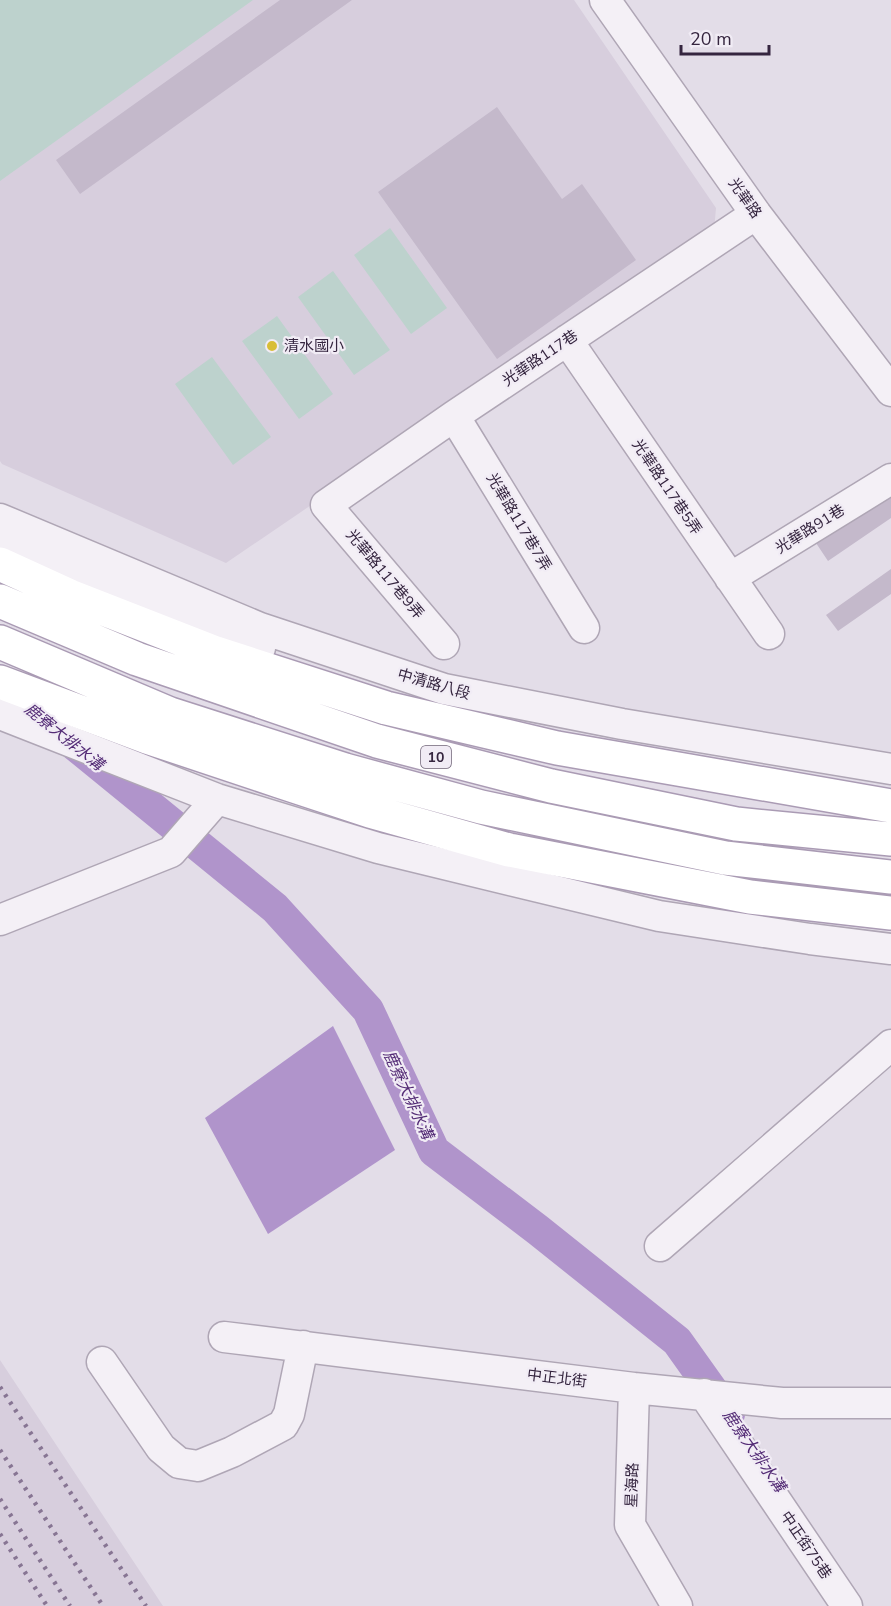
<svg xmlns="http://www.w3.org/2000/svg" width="891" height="1606" viewBox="0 0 891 1606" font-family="'Nunito Sans','Noto Sans TC',sans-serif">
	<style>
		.built { fill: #d7cedd }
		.green { fill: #bdd2cd }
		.water { fill: #b094cb }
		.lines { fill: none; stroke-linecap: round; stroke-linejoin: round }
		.canal { stroke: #b094cb; stroke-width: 32 }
		.building { fill: #c4b9cb }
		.minor-casing { stroke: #afa6b5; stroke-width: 33 }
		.major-casing { stroke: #aa9bb4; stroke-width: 36 }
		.minor { stroke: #f4f0f6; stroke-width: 30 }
		.major { stroke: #fff; stroke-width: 33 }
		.rail { stroke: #877593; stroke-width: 4.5; stroke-dasharray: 3 6; stroke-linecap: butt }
		.poi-dot { fill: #d8be37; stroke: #f1ecf5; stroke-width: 2 }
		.labels { text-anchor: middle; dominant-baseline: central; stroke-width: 4.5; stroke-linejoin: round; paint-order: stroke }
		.shield { fill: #f1ecf5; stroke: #6d6176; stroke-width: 1.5 }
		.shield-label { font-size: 14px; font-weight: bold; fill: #35253f }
		.street-label { font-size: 15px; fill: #35253f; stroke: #f1ecf5 }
		.poi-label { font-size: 15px; fill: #35253f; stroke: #f1ecf5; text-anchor: start }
		.water-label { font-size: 16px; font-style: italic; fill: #542c76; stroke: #f1ecf5 }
	</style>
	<rect width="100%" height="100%" fill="#e3dde8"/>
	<path class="built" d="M0 0H574L716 208 714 231 226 563 2 464 0 461Z
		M0 1360 163 1606H0Z"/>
	<path class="green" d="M0 0H253L0 181Z
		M390 228 447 308 411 334 354 255Z
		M333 271 390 350 354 375 298 297Z
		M277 316 333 394 299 419 242 341Z
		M212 357 271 437 233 465 175 384Z"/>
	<path class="water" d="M333 1026 395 1150 268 1234 205 1118Z"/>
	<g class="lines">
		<path class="canal" d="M75 745 275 908 368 1010 434 1151 538 1230 677 1341 729 1414"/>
	</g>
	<path class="building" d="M280 0H352L80 194 56 160Z
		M497 107 562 199 582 184 636 260 497 359 378 192Z
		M891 488V518L828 561 814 540Z
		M891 569V594L838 631 826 615Z"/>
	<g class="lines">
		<defs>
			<path id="minor" d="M605 0 756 214 891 391
				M567 340 769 634
				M454 416 584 628
				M0 519 260 628 444 689 622 724 891 769
				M0 544 162 615 260 648
				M730 578 891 479
				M444 644 326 505 454 416 756 214
				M0 714 217 799 378 848 659 916 810 939 891 949
				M0 920 171 852 217 799
				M660 1246 891 1045
				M224 1337 634 1388 782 1403H891
				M102 1362 161 1448 179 1463 198 1466 232 1452 283 1425 289 1414 303 1346
				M634 1388 630 1525 677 1606
				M704 1394 847 1606"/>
			<path id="major" d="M0 564 70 596 216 653 386 708 557 748 891 806
				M0 601 137 659 377 741 551 786 736 824 891 839
				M0 642 170 714 345 770 481 807 725 858 891 877
				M0 682 147 737 279 781 370 811 509 850 750 897 891 913"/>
		</defs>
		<use href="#minor" class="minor-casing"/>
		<use href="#major" class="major-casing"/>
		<use href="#minor" class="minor"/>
		<use href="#major" class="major"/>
		<path class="rail" d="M0 1387 146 1606
			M0 1450 103 1606
			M0 1499 70 1606
			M0 1534 47 1606"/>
	</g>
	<circle class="poi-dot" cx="272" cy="346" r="6"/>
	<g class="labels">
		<rect class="shield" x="421" y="746" width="30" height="22" rx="4.5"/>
		<g class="shield-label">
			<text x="436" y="757">10</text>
		</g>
		<g class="street-label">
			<text transform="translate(745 198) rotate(55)">光華路</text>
			<text transform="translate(540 358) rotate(-34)">光華路117巷</text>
			<text transform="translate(667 487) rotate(56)">光華路117巷5弄</text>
			<text transform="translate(519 522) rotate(59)">光華路117巷7弄</text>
			<text transform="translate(810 529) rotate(-32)">光華路91巷</text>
			<text transform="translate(385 574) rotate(50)">光華路117巷9弄</text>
			<text transform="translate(434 684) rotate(16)">中清路八段</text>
			<text transform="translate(557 1378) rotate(7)">中正北街</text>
			<text transform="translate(632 1485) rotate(-88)">星海路</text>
			<text transform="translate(806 1545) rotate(56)">中正街75巷</text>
		</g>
		<g class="poi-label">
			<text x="284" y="346">清水國小</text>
		</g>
		<g class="water-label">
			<text transform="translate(64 737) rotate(39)">鹿寮大排水溝</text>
			<text transform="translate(408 1095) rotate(65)">鹿寮大排水溝</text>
			<text transform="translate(754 1451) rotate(55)">鹿寮大排水溝</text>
		</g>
	</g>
	<path d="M681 45v9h88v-9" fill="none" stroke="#35253f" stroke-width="3"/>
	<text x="690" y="45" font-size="18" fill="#35253f" stroke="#f1ecf5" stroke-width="4.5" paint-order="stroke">20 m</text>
</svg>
